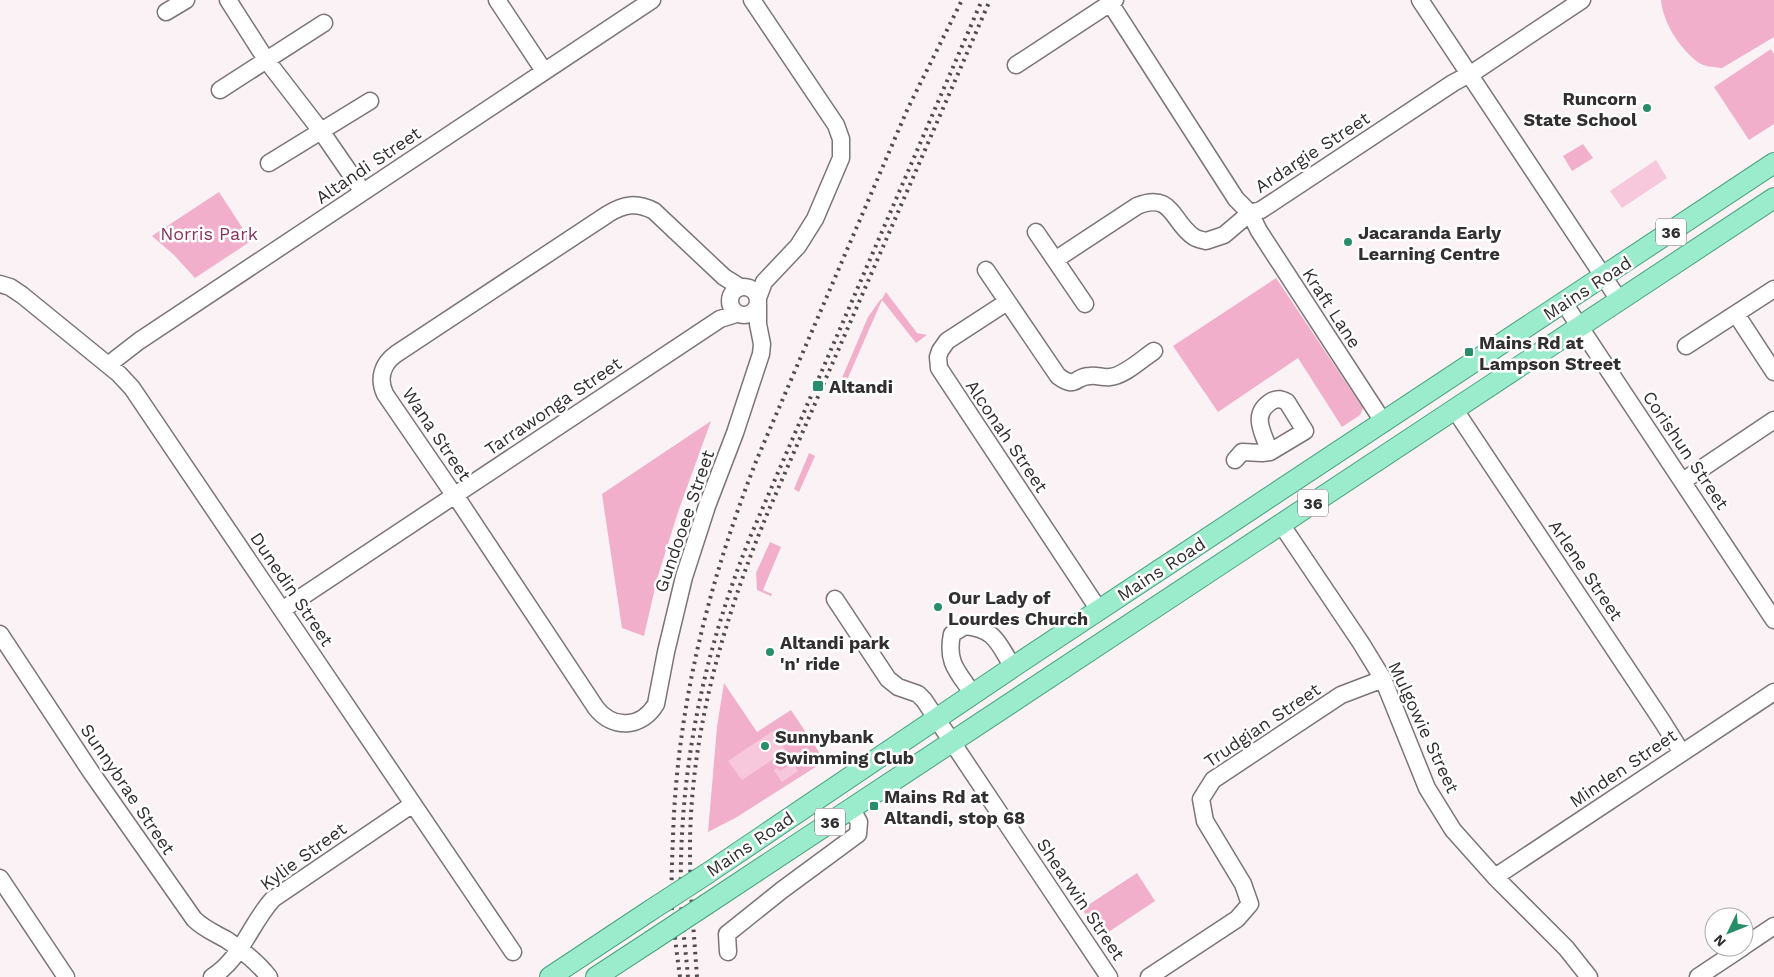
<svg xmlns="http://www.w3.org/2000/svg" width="1774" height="977" viewBox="0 0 1774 977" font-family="'Work Sans',sans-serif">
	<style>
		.green { fill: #f2afcc }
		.water { fill: #f7c8db }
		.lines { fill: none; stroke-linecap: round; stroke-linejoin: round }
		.minor-casing { stroke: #7c7578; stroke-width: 19 }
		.major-casing { stroke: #4ba181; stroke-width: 22 }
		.minor { stroke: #fff; stroke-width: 16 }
		.major { stroke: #9beccd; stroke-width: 20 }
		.rail { stroke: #4f4c4d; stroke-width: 4; stroke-dasharray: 2.5 5; stroke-linecap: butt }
		.major-bridge-casing { stroke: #4ba181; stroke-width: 22; stroke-linecap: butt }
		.major-bridge { stroke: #9beccd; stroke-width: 20 }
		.poi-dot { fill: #288e6a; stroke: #fff; stroke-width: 2 }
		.labels { text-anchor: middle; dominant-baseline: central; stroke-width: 5; stroke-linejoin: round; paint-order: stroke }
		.shield { fill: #fff; stroke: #706d6e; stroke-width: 1 }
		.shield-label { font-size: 16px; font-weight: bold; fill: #322f30 }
		.poi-label { font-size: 18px; font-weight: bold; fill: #322f30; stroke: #fff; text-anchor: start }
		.street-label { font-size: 18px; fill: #322f30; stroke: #fff }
		.park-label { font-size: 18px; fill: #88325e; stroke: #fff }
	</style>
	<rect width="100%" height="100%" fill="#faf2f5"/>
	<path class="green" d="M1661 0H1774V37L1722 68C1715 67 1705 67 1699 63 1680 49 1663 23 1661 0Z
		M1771 49 1774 54V124L1749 140 1714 87Z
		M1583 144 1593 158 1572 171 1563 156Z
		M219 192 251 241 195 278 174 255 152 236Z
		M1276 278 1363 408 1360 415 1342 427 1298 358 1218 412 1173 346Z
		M886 292 917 333 927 335 916 343 882 300 844 387 839 385 868 317 880 300 882 299Z
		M711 421 678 512 657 579 644 636 622 628 602 494Z
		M809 453 815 456 799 492 794 489Z
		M770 542 781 547 763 590 772 594 771 596 757 590 756 573Z
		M724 683 757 732 791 710 825 761 737 817 708 832 717 727Z
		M1137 873 1155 901 1101 937 1082 909Z"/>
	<path class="water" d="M1656 160 1667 178 1622 208 1610 191Z
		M773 731 786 751 742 780 728 761Z
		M793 763 798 771 782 782 774 770 777 768 780 771Z"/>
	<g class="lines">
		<defs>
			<path id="minor" d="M228 0 267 61 321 131 363 192
				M497 0 544 71
				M752 0 836 125 841 139V158L815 219 798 246 764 282 758 298
				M1420 0 1619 300
				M1110 3 1236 199 1250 213 1261 210 1453 83 1477 70 1582 0
				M166 12 186 0
				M1016 65 1115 0
				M220 90 324 23
				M269 163 370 101
				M1036 232 1085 304
				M1055 260 1137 206C1173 191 1172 223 1194 237 1197 239 1202 240 1206 241L1224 235 1250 213 1259 231 1384 423
				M986 270 1058 376C1077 390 1074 376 1090 376 1097 375 1103 378 1110 377 1124 376 1142 359 1154 351
				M0 284 10 287 22 295 119 374 132 388 513 952
				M730 301a14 14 0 1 1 28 0a14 14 0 1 1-28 0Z
				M740 287 724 277 654 211C637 202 624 204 608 214L396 354C382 364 378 379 385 394L450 489 459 501 596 708C613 730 642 728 656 704L666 652 684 577 707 506 735 433 761 354 762 344 758 324V304
				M1007 302 947 341 940 351 938 357 939 368 1099 610
				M1564 303 1774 620
				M1736 314 1774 372
				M1686 346 1774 289
				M108 365 139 341 652 0
				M1455 410 1662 721 1682 753
				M1235 460 1242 452 1262 453 1270 452 1305 431 1287 402C1281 399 1278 398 1272 401 1250 414 1263 433 1270 452
				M1683 481 1774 420
				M1281 524 1361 643 1383 679 1427 788 1453 830 1495 877 1566 948 1589 977
				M835 599 888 679 898 687 918 694 924 700 1109 977
				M282 610 720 319 736 314
				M0 634 91 772 194 919C204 929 215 933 227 940 242 950 258 963 269 977
				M973 694C958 672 946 663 952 634L965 626C996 629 998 644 1013 667
				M1495 877 1774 692
				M0 878 66 977
				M1744 946 1774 926
				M728 952 727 934 782 890 858 834 859 822 851 808
				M212 977C242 958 250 924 273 899L413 804
				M1149 977 1237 919 1250 904 1243 884 1205 821 1201 799 1213 780 1341 695 1383 679
				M1698 977 1743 947"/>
			<path id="major" d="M708 873 1013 667 1774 163
				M707 904 1774 198
				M550 977 651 910
				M596 977 651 941"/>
		</defs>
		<use href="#minor" class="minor-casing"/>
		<use href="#major" class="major-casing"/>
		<use href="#minor" class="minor"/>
		<use href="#major" class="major"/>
		<path class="rail" d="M680 977C677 955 674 932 672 909 671 886 672 861 673 837 677 706 709 581 757 459L908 108 962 0
			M688 977C686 952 682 926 681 901 678 773 703 653 751 535L982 0
			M697 977C694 934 690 892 690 849 690 733 724 618 768 512L990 0"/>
		<defs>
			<path id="major-bridge" d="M651 910 708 873
				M651 941 707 904"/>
		</defs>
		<use href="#major-bridge" class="major-bridge-casing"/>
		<use href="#major-bridge" class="major-bridge"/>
	</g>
	<g class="poi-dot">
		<circle cx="1647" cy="108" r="5"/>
		<circle cx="1348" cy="242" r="5"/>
		<rect x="1464" y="347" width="10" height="10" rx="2.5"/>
		<rect x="812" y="380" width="12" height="12" rx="2.5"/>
		<circle cx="938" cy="607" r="5"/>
		<circle cx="770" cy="652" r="5"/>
		<circle cx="765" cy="746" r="5"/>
		<rect x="869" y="801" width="10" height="10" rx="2.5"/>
	</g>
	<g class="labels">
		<g class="shield">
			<rect x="1656" y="218.5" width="30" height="27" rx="4"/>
			<rect x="1298" y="489.5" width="30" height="27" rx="4"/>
			<rect x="815" y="808.5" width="30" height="27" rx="4"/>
		</g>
		<g class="shield-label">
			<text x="1671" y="232">36</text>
			<text x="1313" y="503">36</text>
			<text x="830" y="822">36</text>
		</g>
		<g class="poi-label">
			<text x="1637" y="98" text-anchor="end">Runcorn<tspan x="1637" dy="21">State School</tspan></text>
			<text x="1358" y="232">Jacaranda Early<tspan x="1358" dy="21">Learning Centre</tspan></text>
			<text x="1479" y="342">Mains Rd at<tspan x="1479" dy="21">Lampson Street</tspan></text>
			<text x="829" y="386">Altandi</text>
			<text x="948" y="597">Our Lady of<tspan x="948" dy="21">Lourdes Church</tspan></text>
			<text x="780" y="642">Altandi park<tspan x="780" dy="21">'n' ride</tspan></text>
			<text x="775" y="736">Sunnybank<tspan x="775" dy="21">Swimming Club</tspan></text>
			<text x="884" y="796">Mains Rd at<tspan x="884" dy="21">Altandi, stop 68</tspan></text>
		</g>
		<g class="street-label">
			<text transform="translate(1312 152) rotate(-33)">Ardargie Street</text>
			<text transform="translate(368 165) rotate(-34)">Altandi Street</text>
			<text transform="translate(1587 288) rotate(-33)">Mains Road</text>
			<text transform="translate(1332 308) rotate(57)">Kraft Lane</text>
			<text transform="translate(553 406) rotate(-34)">Tarrawonga Street</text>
			<text transform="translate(437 434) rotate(56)">Wana Street</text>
			<text transform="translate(1007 436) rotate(56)">Alconah Street</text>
			<text transform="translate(1686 450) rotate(56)">Corishun Street</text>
			<text transform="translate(684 521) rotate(-71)">Gundooee Street</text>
			<text transform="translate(1161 569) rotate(-33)">Mains Road</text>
			<text transform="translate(1586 570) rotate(56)">Arlene Street</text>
			<text transform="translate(292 589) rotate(56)">Dunedin Street</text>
			<text transform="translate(1262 725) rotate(-34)">Trudgian Street</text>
			<text transform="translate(1424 727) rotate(65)">Mulgowie Street</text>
			<text transform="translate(1623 768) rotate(-34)">Minden Street</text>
			<text transform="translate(128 789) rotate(56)">Sunnybrae Street</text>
			<text transform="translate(750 844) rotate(-34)">Mains Road</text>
			<text transform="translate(303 856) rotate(-36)">Kylie Street</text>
			<text transform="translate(1081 899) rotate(56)">Shearwin Street</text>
		</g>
		<g class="park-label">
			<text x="209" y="233">Norris Park</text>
		</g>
	</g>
	<g transform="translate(1729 932) rotate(227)"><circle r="24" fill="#ffffff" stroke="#adacac"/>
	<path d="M0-4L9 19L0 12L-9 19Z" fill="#288e6a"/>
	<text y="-8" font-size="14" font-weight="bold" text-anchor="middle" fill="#322f30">N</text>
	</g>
</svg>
